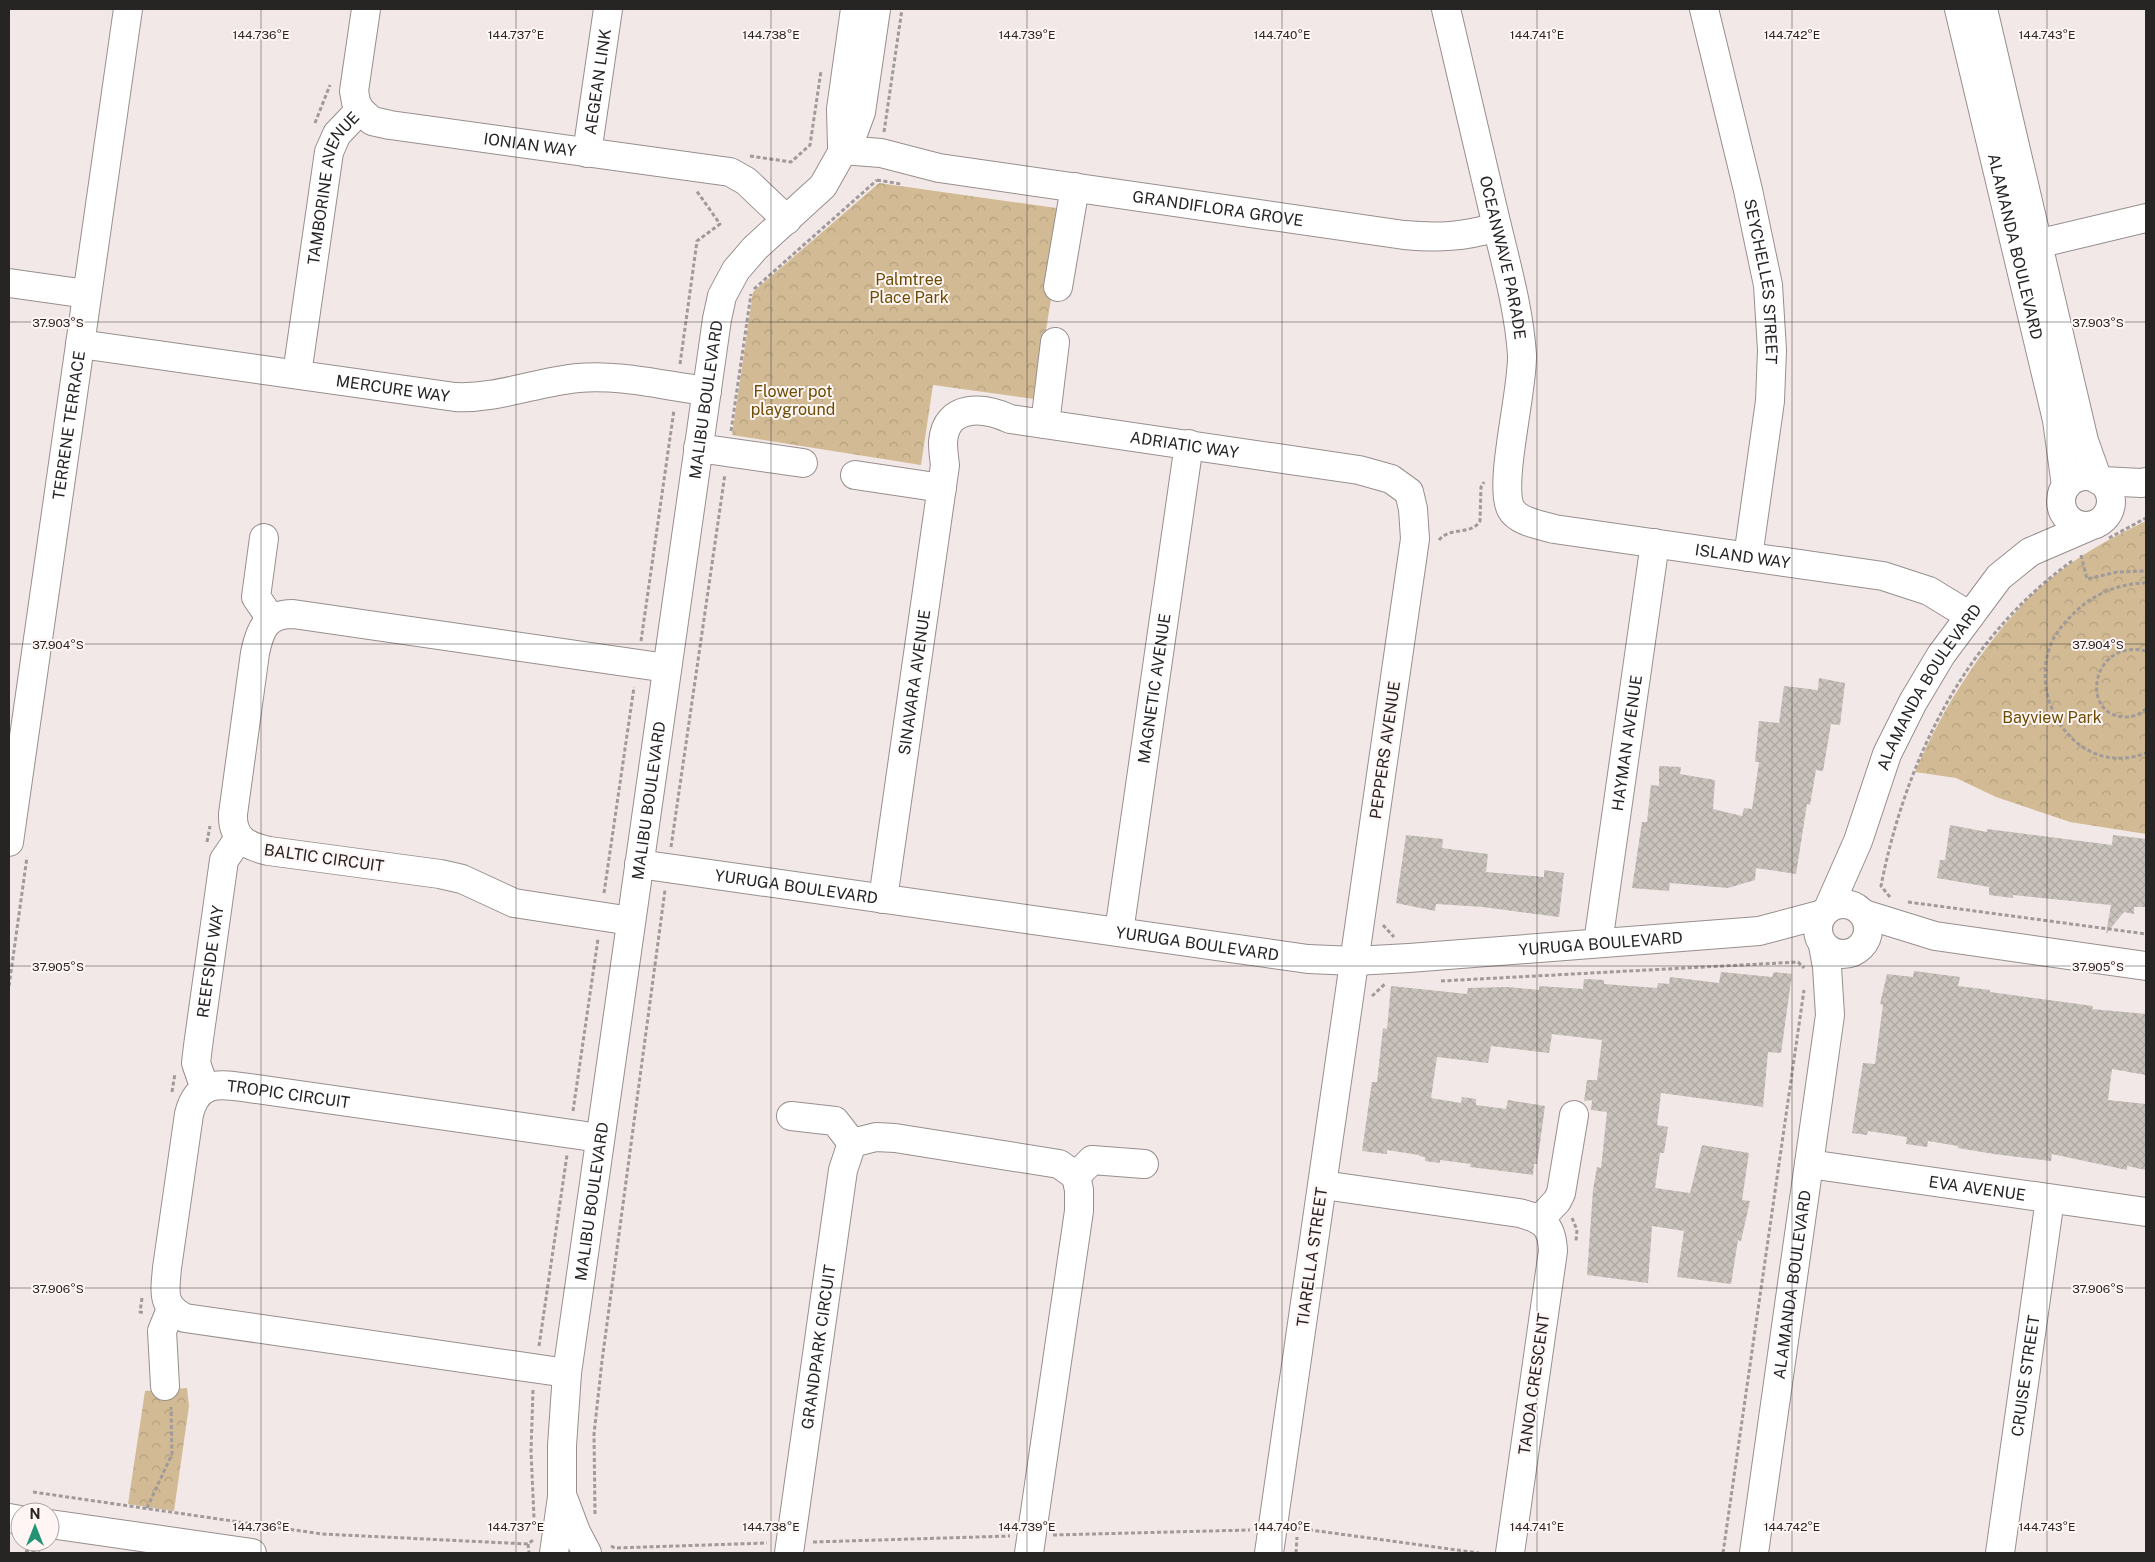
<svg xmlns="http://www.w3.org/2000/svg" width="2155" height="1562" viewBox="0 0 2155 1562" font-family="'Public Sans',sans-serif">
	<style>
		.park { fill: url(#park-crowns) }
		.building { fill: url(#building-cross-hatch) }
		.lines { fill: none; stroke-linecap: round; stroke-linejoin: round }
		.minor-casing { stroke: #978f8e; stroke-width: 30 }
		.path { stroke: #a19a9a; stroke-width: 3; stroke-dasharray: 4 2.5; stroke-linecap: butt }
		.minor { stroke: #fff; stroke-width: 28 }
		.ticks { fill: none; stroke: #272424; stroke-width: 1; stroke-opacity: 0.45 }
		.labels { text-anchor: middle; dominant-baseline: central; stroke-width: 4; stroke-linejoin: round; paint-order: stroke }
		.street-label { font-size: 16px; fill: #272424; stroke: #fff5f5 }
		.park-label { font-size: 16px; fill: #6b4c02; stroke: #fff5f5 }
		.ticks-label { font-size: 12px; text-anchor: middle; fill: #272424; stroke: #fff5f5; stroke-width: 4; stroke-linejoin: round; paint-order: stroke }
	</style>
	<defs>
		<pattern id="park-crowns" width="20" height="18" patternUnits="userSpaceOnUse" patternTransform="scale(1.25)"><rect width="20" height="18" fill="#d2bb94"/><path d="M2 6a3 3 0 1 1 6 0M12 15a3 3 0 1 1 6 0" fill="none" stroke="#b4a17f"/></pattern>
		<pattern id="building-cross-hatch" width="8" height="8" patternUnits="userSpaceOnUse" patternTransform="scale(1.25)"><rect width="8" height="8" fill="#c9c2bd"/><path d="M0 0l8 8M0 8l8-8" fill="none" stroke="#ada7a2"/></pattern>
	</defs>
	<rect width="100%" height="100%" fill="#f2e8e7"/>
	<path class="park" d="M879 183 1063 209 1056 268 1038 380 1041 400 933 385 921 465 732 435 753 292Z
		M2146 521V834L2070 822 1996 797 1956 778 1915 772C1940 715 1967 671 2006 623 2018 610 2029 596 2043 585 2074 558 2110 538 2146 521Z
		M187 1388 189 1406 174 1511 128 1504 145 1391Z"/>
	<path class="building" d="M1819 678 1845 683 1840 725 1831 724 1823 771 1816 770 1810 805 1807 804 1796 874 1756 868 1755 880 1728 888 1670 883 1669 891 1632 888 1642 822H1647L1651 785 1659 786V766L1681 767 1680 774 1715 780 1713 809 1742 816 1744 808 1752 809 1759 762H1755L1759 721 1779 723 1784 686 1818 690Z
		M1950 825 1987 832V829L2112 845 2113 835 2146 839V907H2134V914L2124 912 2106 934 2111 905 2013 895V898L1989 895V887L1937 878 1940 860H1945Z
		M1406 835 1443 839 1442 848 1488 854 1486 872 1544 877V870L1564 873 1559 917 1483 907 1436 904 1435 911 1396 903Z
		M1914 971 1960 977 1958 986 1990 990V992L2093 1006 2092 1009 2146 1014V1075L2112 1069 2108 1100 2146 1104V1170L2127 1166V1170L2052 1154 2051 1161 1994 1154 1958 1148V1146L1928 1141 1927 1147 1906 1144 1907 1137 1868 1131 1867 1135 1852 1133 1863 1063 1875 1064 1883 1005 1880 1004 1887 974 1913 977Z
		M1721 972 1772 977 1774 972 1792 974 1781 1053 1768 1052 1763 1107 1661 1093 1657 1125 1668 1127 1664 1153H1660L1655 1188 1690 1193 1702 1145 1749 1153 1742 1200 1750 1201 1741 1241 1738 1240 1731 1284 1677 1277 1684 1231 1652 1226 1648 1283 1587 1275 1593 1190 1597 1167 1601 1168 1607 1112 1591 1110 1592 1100 1584 1101 1587 1080H1597L1602 1040 1552 1034 1549 1053 1491 1046 1488 1063 1437 1057 1431 1098 1461 1103 1462 1097 1476 1099V1105L1506 1109 1508 1100 1545 1106 1537 1164H1534L1533 1175 1470 1167 1471 1164 1440 1160V1163L1425 1161V1157L1419 1156V1155L1387 1150V1154L1362 1151 1372 1082H1377L1383 1028 1387 1029 1391 986 1467 994 1468 988 1507 987 1539 990V986L1583 989 1584 979 1604 980V984L1657 988 1658 983 1669 984 1670 977 1719 983Z"/>
	<g class="lines">
		<defs>
			<g id="minor">
				<path id="s1" d="M1446 9C1463 79 1479 149 1495 218 1506 264 1519 309 1522 355 1523 391 1498 485 1511 509 1518 522 1541 525 1554 529L1883 576 1929 591 1970 616"/>
				<path id="s2" d="M1704 9 1748 190 1768 285 1772 350 1770 401 1748 557"/>
				<path id="s3" d="M1959 9 2057 420 2066 486"/>
				<path d="M1983 9 2084 441 2098 480"/>
				<path id="s4" d="M360 110 372 121 390 125 730 172 746 181 787 220"/>
				<path d="M842 146 841 109 855 9"/>
				<path id="s5" d="M842 150 881 153 939 168 1404 235C1438 238 1463 237 1497 227"/>
				<path id="s6" d="M587 153 608 9"/>
				<path d="M2020 248 2146 218"/>
				<path d="M9 283 87 294"/>
				<path d="M1058 287 1075 187"/>
				<path id="s7" d="M80 344 455 397C498 399 536 382 578 378 621 374 664 386 707 391"/>
				<path id="s8" d="M297 374 329 152 337 134 360 110 356 102 354 91 366 9"/>
				<path d="M1045 424 1055 342"/>
				<path d="M698 448 803 463"/>
				<path d="M855 475 942 488"/>
				<circle cx="2086" cy="501" r="25"/>
				<path d="M2102 481 2141 483 2146 482"/>
				<path d="M264 538 256 597 271 619"/>
				<path id="s9" d="M9 842 128 9"/>
				<path id="s10" d="M639 864 1308 959 1355 961 1409 958 1759 931 1823 914"/>
				<path id="s11" d="M883 899 945 465C944 458 943 449 943 442 946 403 984 407 1010 419L1359 470 1391 479 1409 492 1413 509 1415 539 1269 1553"/>
				<circle cx="1843" cy="929" r="25"/>
				<path id="s12" d="M1828 909 1858 841 1887 754 1913 702 1941 655 1999 577 2030 552 2088 527"/>
				<path d="M1864 914 1935 936 2146 966"/>
				<path d="M631 921 514 903 462 879 440 874 269 851C247 846 232 839 233 814L255 653C260 629 266 614 293 614L667 668"/>
				<path id="s13" d="M1119 932 1189 444"/>
				<path id="s14" d="M1598 943 1655 543"/>
				<path id="s15" d="M205 1089 196 1063 198 1046 224 860 239 838"/>
				<path d="M791 1116 835 1121 852 1143"/>
				<path id="s16" d="M1809 1164 2146 1212"/>
				<path d="M1076 1176 1092 1160 1144 1164"/>
				<path d="M1323 1185 1519 1213C1543 1219 1552 1225 1553 1251L1510 1553"/>
				<path d="M1539 1220 1557 1201 1561 1193 1574 1115"/>
				<path id="s17" d="M567 1373 185 1318C161 1306 165 1292 167 1268L189 1114C197 1083 215 1083 242 1087L600 1138"/>
				<path d="M165 1386 162 1331 171 1309"/>
				<path d="M564 1500 576 1532 587 1553"/>
				<path d="M9 1518 20 1520"/>
				<path d="M50 1524 252 1553"/>
				<path id="s18" d="M554 1553 562 1497V1446L567 1373 717 319 722 296 736 270 755 248 823 186 854 131 861 112 876 9"/>
				<path id="s19" d="M789 1553 843 1170 852 1143 876 1137 895 1138 1059 1164 1076 1176 1079 1190V1211L1029 1553"/>
				<path id="s20" d="M1754 1553 1830 1015 1827 967 1823 945"/>
				<path id="s21" d="M2000 1553 2050 1199"/>
			</g>
		</defs>
		<use href="#minor" class="minor-casing"/>
		<path class="path" d="M315 123 330 85
			M884 132 902 9
			M750 156 791 162 810 145 821 71
			M877 180 901 184
			M754 289 877 180
			M680 364 697 241 720 224 696 190
			M731 431 751 294
			M2109 538 2146 518
			M1439 540C1450 526 1471 536 1480 521L1481 487 1484 482
			M2081 555 2087 579 2117 572 2146 571
			M2146 583C2120 583 2093 594 2074 613 2065 622 2056 632 2051 644 2027 703 2080 779 2146 753
			M641 641 674 410
			M2146 651C2091 638 2079 716 2125 717 2134 717 2140 714 2146 709
			M207 842 210 826
			M671 847 725 474
			M604 893 634 687
			M1890 897 1881 886C1906 759 1965 638 2072 561
			M1908 902 2146 934
			M1383 925 1394 937
			M1441 981 1798 962 1804 968
			M9 986 27 857
			M1372 996 1386 983
			M172 1092 175 1073
			M573 1111 598 939
			M1572 1218 1577 1230 1576 1241
			M142 1298 140 1312 145 1313
			M539 1346 567 1155
			M533 1390 531 1451 534 1518
			M33 1492 322 1534 528 1544 533 1540
			M147 1508 172 1454 171 1407
			M595 1514 594 1434 602 1361 665 890
			M1296 1528 1479 1553
			M1053 1535 1250 1530
			M813 1542 1010 1536
			M528 1544 529 1553
			M611 1546 615 1548 767 1543
			M25 1551 40 1553
			M1296 1553 1297 1537
			M1723 1553 1804 990"/>
		<use href="#minor" class="minor"/>
	</g>
	<path class="ticks" d="M261 9V1553M516 9V1553M771 9V1553M1027 9V1553M1282 9V1553M1537 9V1553M1792 9V1553M2047 9V1553M9 322H2146M9 644H2146M9 966H2146M9 1288H2146"/>
	<g class="labels">
		<g class="street-label">
			<text stroke="none"><textPath href="#s6" startOffset="72">AEGEAN LINK</textPath></text>
			<text stroke="none"><textPath href="#s4" startOffset="176">IONIAN WAY</textPath></text>
			<text stroke="none"><textPath href="#s8" startOffset="191">TAMBORINE AVENUE</textPath></text>
			<text stroke="none"><textPath href="#s5" startOffset="381">GRANDIFLORA GROVE</textPath></text>
			<text stroke="none"><textPath href="#s3" startOffset="244">ALAMANDA BOULEVARD</textPath></text>
			<text stroke="none"><textPath href="#s1" startOffset="255">OCEANWAVE PARADE</textPath></text>
			<text stroke="none"><textPath href="#s2" startOffset="279">SEYCHELLES STREET</textPath></text>
			<text stroke="none"><textPath href="#s7" startOffset="316">MERCURE WAY</textPath></text>
			<text stroke="none"><textPath href="#s18" startOffset="1164">MALIBU BOULEVARD</textPath></text>
			<text stroke="none"><textPath href="#s9" startOffset="421">TERRENE TERRACE</textPath></text>
			<text stroke="none"><textPath href="#s11" startOffset="724">ADRIATIC WAY</textPath></text>
			<text stroke="none"><textPath href="#s1" startOffset="749">ISLAND WAY</textPath></text>
			<text stroke="none"><textPath href="#s11" startOffset="219">SINAVARA AVENUE</textPath></text>
			<text stroke="none"><textPath href="#s13" startOffset="246">MAGNETIC AVENUE</textPath></text>
			<text stroke="none"><textPath href="#s12" startOffset="245">ALAMANDA BOULEVARD</textPath></text>
			<text stroke="none"><textPath href="#s14" startOffset="202">HAYMAN AVENUE</textPath></text>
			<text transform="translate(1385 750) rotate(-82)">PEPPERS AVENUE</text>
			<text stroke="none"><textPath href="#s18" startOffset="759">MALIBU BOULEVARD</textPath></text>
			<text transform="translate(324 858) rotate(8)">BALTIC CIRCUIT</text>
			<text stroke="none"><textPath href="#s10" startOffset="159">YURUGA BOULEVARD</textPath></text>
			<text stroke="none"><textPath href="#s10" startOffset="969">YURUGA BOULEVARD</textPath></text>
			<text stroke="none"><textPath href="#s10" startOffset="564">YURUGA BOULEVARD</textPath></text>
			<text stroke="none"><textPath href="#s15" startOffset="130">REEFSIDE WAY</textPath></text>
			<text stroke="none"><textPath href="#s17" startOffset="715">TROPIC CIRCUIT</textPath></text>
			<text stroke="none"><textPath href="#s16" startOffset="170">EVA AVENUE</textPath></text>
			<text stroke="none"><textPath href="#s18" startOffset="354">MALIBU BOULEVARD</textPath></text>
			<text transform="translate(1312 1257) rotate(-82)">TIARELLA STREET</text>
			<text stroke="none"><textPath href="#s20" startOffset="271">ALAMANDA BOULEVARD</textPath></text>
			<text stroke="none"><textPath href="#s19" startOffset="208">GRANDPARK CIRCUIT</textPath></text>
			<text stroke="none"><textPath href="#s21" startOffset="179">CRUISE STREET</textPath></text>
			<text transform="translate(1534 1384) rotate(-82)">TANOA CRESCENT</text>
		</g>
		<g class="park-label">
			<text x="909" y="279">Palmtree<tspan x="909" dy="18">Place Park</tspan></text>
			<text x="793" y="391">Flower pot<tspan x="793" dy="18">playground</tspan></text>
			<text x="2052" y="717">Bayview Park</text>
		</g>
	</g>
	<g class="ticks-label">
		<text x="261" y="39">144.736°E</text>
		<text x="516" y="39">144.737°E</text>
		<text x="771" y="39">144.738°E</text>
		<text x="1027" y="39">144.739°E</text>
		<text x="1282" y="39">144.740°E</text>
		<text x="1537" y="39">144.741°E</text>
		<text x="1792" y="39">144.742°E</text>
		<text x="2047" y="39">144.743°E</text>
		<text x="58" y="327">37.903°S</text>
		<text x="2098" y="327">37.903°S</text>
		<text x="58" y="649">37.904°S</text>
		<text x="2098" y="649">37.904°S</text>
		<text x="58" y="971">37.905°S</text>
		<text x="2098" y="971">37.905°S</text>
		<text x="58" y="1293">37.906°S</text>
		<text x="2098" y="1293">37.906°S</text>
		<text x="261" y="1531">144.736°E</text>
		<text x="516" y="1531">144.737°E</text>
		<text x="771" y="1531">144.738°E</text>
		<text x="1027" y="1531">144.739°E</text>
		<text x="1282" y="1531">144.740°E</text>
		<text x="1537" y="1531">144.741°E</text>
		<text x="1792" y="1531">144.742°E</text>
		<text x="2047" y="1531">144.743°E</text>
	</g>
	<rect width="2155" height="1562" fill="none" stroke="#272424" stroke-width="20"/>
	<g transform="translate(35 1527)"><circle r="24" fill="#fff5f5" stroke="#a9a1a1"/>
	<path d="M0-4L9 19L0 12L-9 19Z" fill="#239374"/>
	<text y="-8" font-size="14" font-weight="bold" text-anchor="middle" fill="#272424">N</text>
	</g>
</svg>
